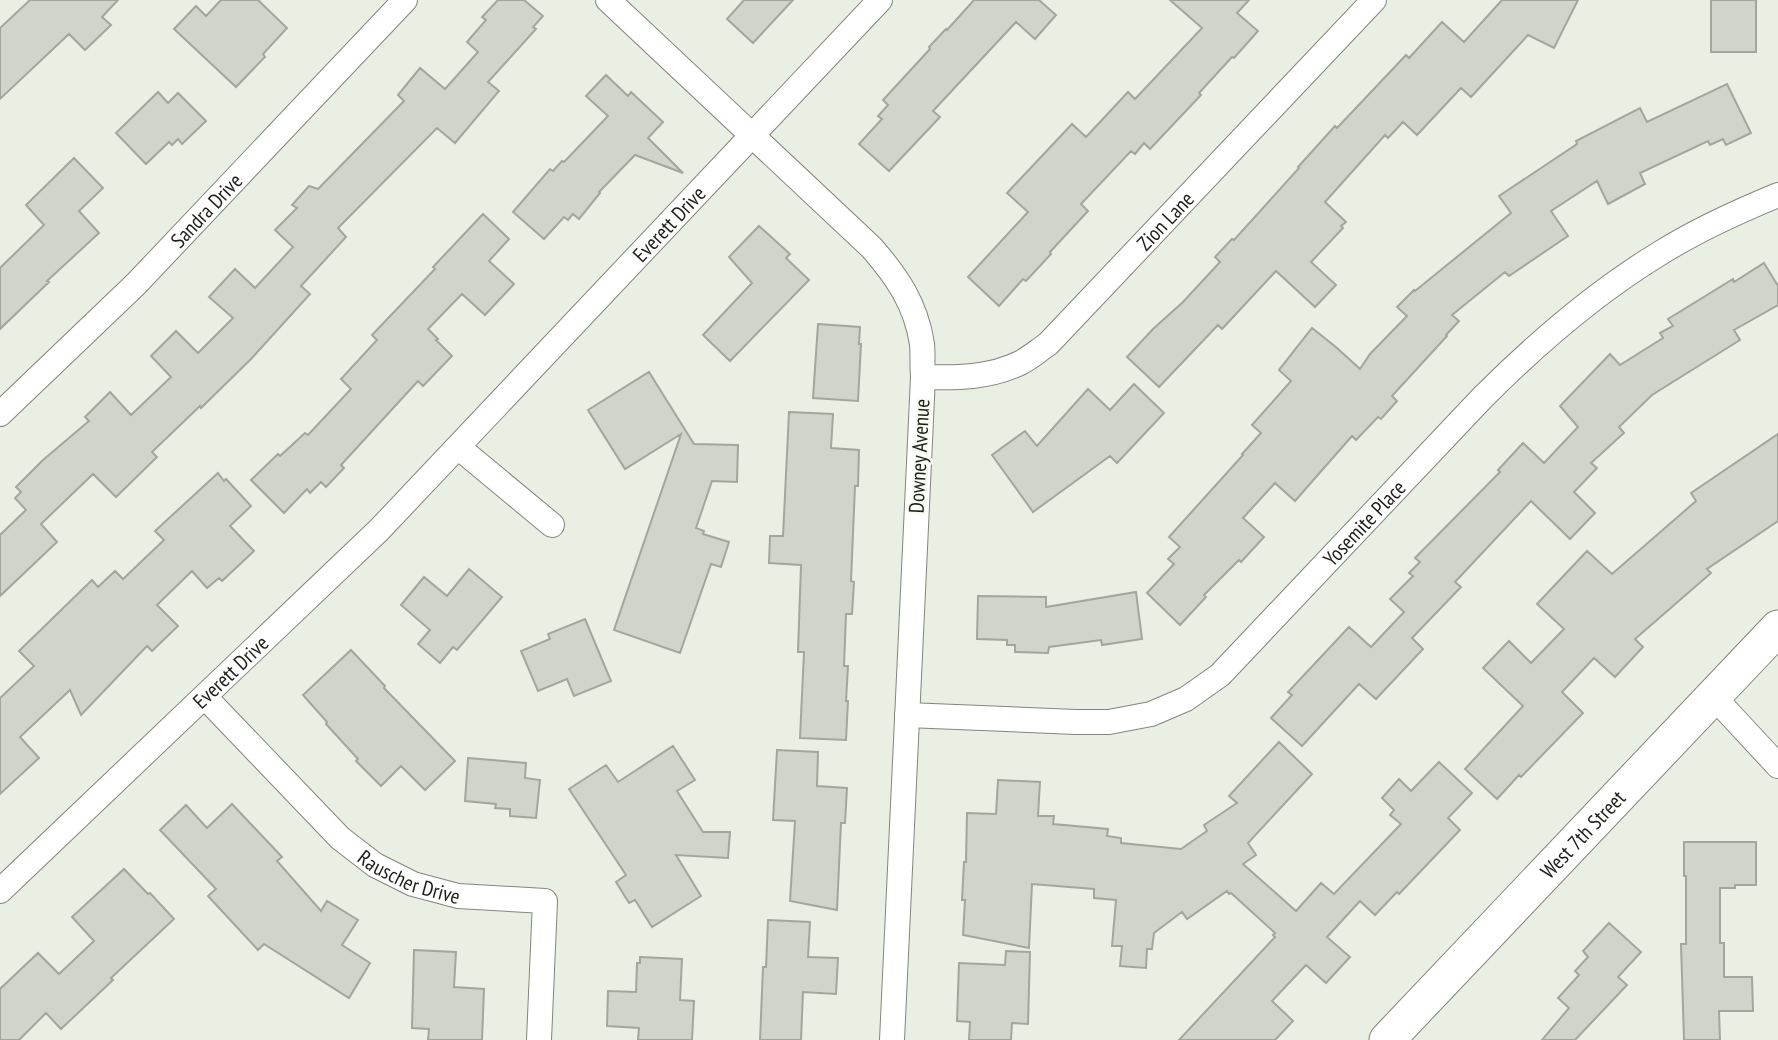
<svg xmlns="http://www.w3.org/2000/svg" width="1778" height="1040" viewBox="0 0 1778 1040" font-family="'PT Sans Narrow',sans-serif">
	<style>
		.building { fill: #d0d4ca; stroke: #a2a69c; stroke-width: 2 }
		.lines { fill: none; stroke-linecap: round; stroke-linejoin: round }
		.minor-casing { stroke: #82857c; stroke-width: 26 }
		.secondary-casing { stroke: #82857c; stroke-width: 37 }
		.minor { stroke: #fff; stroke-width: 24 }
		.secondary { stroke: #fff; stroke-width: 35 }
		.labels { text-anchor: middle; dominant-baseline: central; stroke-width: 5; stroke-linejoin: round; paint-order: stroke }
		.street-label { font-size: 21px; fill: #1c1e1a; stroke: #f8fcf1 }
	</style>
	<rect width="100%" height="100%" fill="#eaefe4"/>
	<path class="building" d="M30 0H118L102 17 111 25 85 50 69 34 0 99V28Z
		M221 0H258L287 28 263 54 265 57 236 87 174 29 196 6 206 16Z
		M498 0H524L543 16 533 27 536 29 488 82 499 91 455 143 437 128 338 228 346 237 301 286 310 294 252 358 201 408 200 406 152 452 157 457 116 497 93 474 41 524 57 542 0 596V535L26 510 15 498 21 492 16 487 43 460 89 421 85 417 110 392 131 415 171 377 151 356 176 331 198 353 233 318 209 297 235 269 255 288 293 247 275 230 297 208 292 205 309 186 318 189 404 101 398 95 420 68 445 89 478 52 467 42 486 20 482 17Z
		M744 0H793L753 43 727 19Z
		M974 0H1039L1056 15 1035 39 1016 22 933 111 940 117 889 171 859 144 882 119 878 116 888 105 883 100 930 49 929 47 946 29 947 30Z
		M1170 0H1249L1237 13 1258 31 1234 58 1232 57 1199 93 1201 95 1150 149 1144 143 1135 154 1131 151 1081 204 1088 211 1050 252 1051 254 1026 281 1023 279 999 306 968 277 1028 212 1007 193 1072 124 1086 137 1128 92 1135 99 1202 28Z
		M1502 0H1578L1554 48 1528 35 1471 97 1461 88 1417 135 1403 122 1388 138 1385 135 1325 202 1346 222 1341 226 1343 228 1311 262 1336 285 1315 307 1276 271 1222 329 1218 325 1159 387 1127 357 1153 329 1183 302 1220 262 1215 257 1232 239 1234 240 1299 168 1298 167 1335 126 1337 128 1406 55 1409 58 1442 22 1464 42Z
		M1711 0H1756V52H1711Z
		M606 75 628 96 631 92 663 122 648 138 683 173 635 155 599 192 600 193 579 219 573 214 568 220 564 217 544 239 513 212 550 169 553 171 562 161 564 162 608 116 586 96Z
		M1727 84 1751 133 1726 145 1723 139 1710 145 1708 141 1640 173 1645 184 1608 204 1597 181 1551 211 1568 236 1509 276 1505 272 1452 315 1459 321 1446 335 1447 336 1392 396 1397 401 1381 419 1378 417 1356 440 1352 436 1295 501 1275 483 1243 518 1264 537 1241 562 1239 560 1204 595 1206 597 1180 625 1147 593 1174 564 1168 559 1180 547 1169 537 1243 455 1242 454 1261 433 1252 425 1291 381 1279 370 1312 328 1337 348 1360 369 1370 354 1407 316 1397 307 1414 290 1415 291 1511 213 1499 196 1577 144 1576 141 1640 108 1647 122Z
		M158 92 168 103 178 93 206 121 182 144 178 139 172 145 169 142 146 164 116 133Z
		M74 158 103 188 79 211 99 233 47 281 49 282 0 329V268L44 225 26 205Z
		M483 214 509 239 489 261 514 284 485 315 462 294 428 329 438 339 436 340 452 356 423 386 418 381 341 465 344 468 326 487 321 482 310 493 307 489 284 513 251 480 278 454 280 456 305 433 308 435 351 389 341 379 377 340 372 335 435 269 433 267Z
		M759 226 790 254 786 258 809 280 730 361 703 335 752 283 729 257Z
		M1764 263 1778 286V305L1734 330 1740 340 1652 395 1619 427 1624 433 1591 463 1597 468 1574 492 1595 513 1570 539 1531 501 1455 582 1461 587 1412 638 1423 649 1376 699 1359 684 1302 746 1271 718 1292 695 1288 692 1349 627 1371 647 1404 612 1390 599 1413 576 1409 573 1420 562 1415 558 1500 472 1498 470 1523 443 1544 463 1578 427 1560 406 1610 354 1620 365 1663 338 1660 333 1673 326 1668 319 1733 279 1734 282Z
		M818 324 860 327 859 344H861L858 401 813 398Z
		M649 372 694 444 738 445 737 482 712 481 696 528 704 531 703 534 729 542 721 567 711 564 680 653 614 630 681 434 625 469 588 410Z
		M1134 384 1164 413 1117 463 1110 456 1033 512 992 455 1025 431 1037 446 1088 389 1110 410Z
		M789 412 833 414 831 448 859 450 858 486H855L851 581 854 582 852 614H846L844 666H848L846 701H848L846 740 800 738 804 652H798L801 565 769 563 770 536H783Z
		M1778 434V521L1707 569 1711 573 1635 639 1643 647 1615 677 1594 658 1562 692 1583 713 1521 777 1519 775 1497 799 1465 769 1523 706 1483 668 1509 641 1531 663 1564 629 1537 604 1587 551 1612 574 1696 501 1691 493Z
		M218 473 224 481 226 479 251 506 230 526 254 551 222 581 219 578 207 588 192 571 157 605 178 626 152 651 147 646 81 715 70 690 20 737 39 758 0 794V698L34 666 19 651 92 580 98 587 115 571 123 579 164 540 155 531Z
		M469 569 502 597 457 650 453 647 440 663 418 644 430 630 401 605 424 577 447 596Z
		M1136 592 1142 639 1102 645 1101 640 1049 647 1048 653 1015 652V645H1007V640L977 639 978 596 1046 597V607Z
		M585 619 611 681 574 696 567 679 538 691 521 651 550 639 548 634Z
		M351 650 385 686 384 688 455 761 425 790 401 766 381 786 356 761 358 759 326 724 327 722 303 695Z
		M1279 742 1312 774 1248 843 1256 855 1243 864 1296 911 1321 883 1334 894 1401 824 1390 815 1394 810 1382 798 1399 779 1411 791 1439 762 1472 793 1448 818 1460 830 1399 894 1397 892 1375 915 1360 901 1327 937 1350 957 1326 983 1306 965 1272 1001 1293 1021 1275 1040H1179L1275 937 1273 935 1275 933 1231 893 1229 894 1227 891 1187 919 1182 912 1154 933 1152 949H1147L1146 968 1120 966 1122 946H1112L1116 900 1094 898V889L1032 884 1029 948 963 935 965 900H962L964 862H966L967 813 996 814 998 780 1040 782 1038 816H1054L1053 824 1108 829 1107 836 1121 838V843L1181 849 1207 831 1204 825 1237 803 1229 796Z
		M673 746 695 780 677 791 703 832H730L728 858 676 855 701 896 652 927 635 900 629 903 616 882 626 875 569 789 606 765 618 782Z
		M777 750 818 752 817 786 847 788 845 823H841L837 910 790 901 795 821 773 820Z
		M468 758 526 763 525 778 540 780 536 818 510 816V809L495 808 496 804 465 801Z
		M232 804 282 857 277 861 321 911 327 901 358 920 342 945 370 963 349 998 264 944 258 950 208 896 216 889 160 830 186 805 207 828Z
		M1684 842H1756V885H1735V888H1720V943H1724V977H1752L1753 1011H1719L1720 1040H1684L1681 944H1686V876H1684Z
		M124 869 148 894 150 893 174 919 111 978 113 980 61 1029 46 1013 19 1040H0V989L38 953 59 974 94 941 72 917Z
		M768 920 810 922 808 957 838 958 836 994 803 992 801 1040H760L763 967H766Z
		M1609 923 1641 952 1618 977 1627 985 1575 1040H1542L1569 1008 1558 998 1579 975 1575 971 1588 957 1583 951Z
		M414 950 456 952 454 987 484 989 482 1040H428L429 1029 412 1028Z
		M1006 951 1030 952 1028 1024 1012 1023 1011 1040H969L970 1022 957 1021 959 963 1005 965Z
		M640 957 682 959 680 1000 694 1001 692 1040H638L639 1028 607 1026 608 991 636 992 637 963H640Z"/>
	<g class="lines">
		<defs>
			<g id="minor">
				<path d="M608 0 872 248C897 277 916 304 922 344 923 354 922 366 923 377L892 1040"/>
				<path id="s1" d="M923 377C957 378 989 378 1020 363 1030 358 1039 350 1048 344L1374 0"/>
				<path id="s2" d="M0 414 136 284 405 0"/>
				<path d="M458 447 552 525"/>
				<path id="s3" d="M205 697 340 838 375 865 413 884 458 896 545 901 539 1040"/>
				<path d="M1714 697 1778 766"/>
				<path id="s4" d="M907 715 1076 722H1109L1151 714 1186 699 1220 675 1483 397C1538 342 1596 292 1662 252 1699 229 1739 211 1778 195"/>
				<path id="s5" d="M0 891 379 530 880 0"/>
			</g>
			<g id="secondary">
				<path id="s6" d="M1387 1040 1778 628"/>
			</g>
		</defs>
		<use href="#minor" class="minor-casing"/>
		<use href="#secondary" class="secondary-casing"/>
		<use href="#minor" class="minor"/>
		<use href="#secondary" class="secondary"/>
	</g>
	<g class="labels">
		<g class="street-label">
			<text stroke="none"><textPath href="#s2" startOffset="290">Sandra Drive</textPath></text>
			<text stroke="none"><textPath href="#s1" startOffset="303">Zion Lane</textPath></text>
			<text stroke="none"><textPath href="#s5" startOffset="945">Everett Drive</textPath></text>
			<text transform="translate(919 456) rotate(-87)">Downey Avenue</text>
			<text stroke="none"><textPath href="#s4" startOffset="534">Yosemite Place</textPath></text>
			<text stroke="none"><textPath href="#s5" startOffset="318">Everett Drive</textPath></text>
			<text stroke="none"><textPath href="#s6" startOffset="284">West 7th Street</textPath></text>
			<text stroke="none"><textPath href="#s3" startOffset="276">Rauscher Drive</textPath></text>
		</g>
	</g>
</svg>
